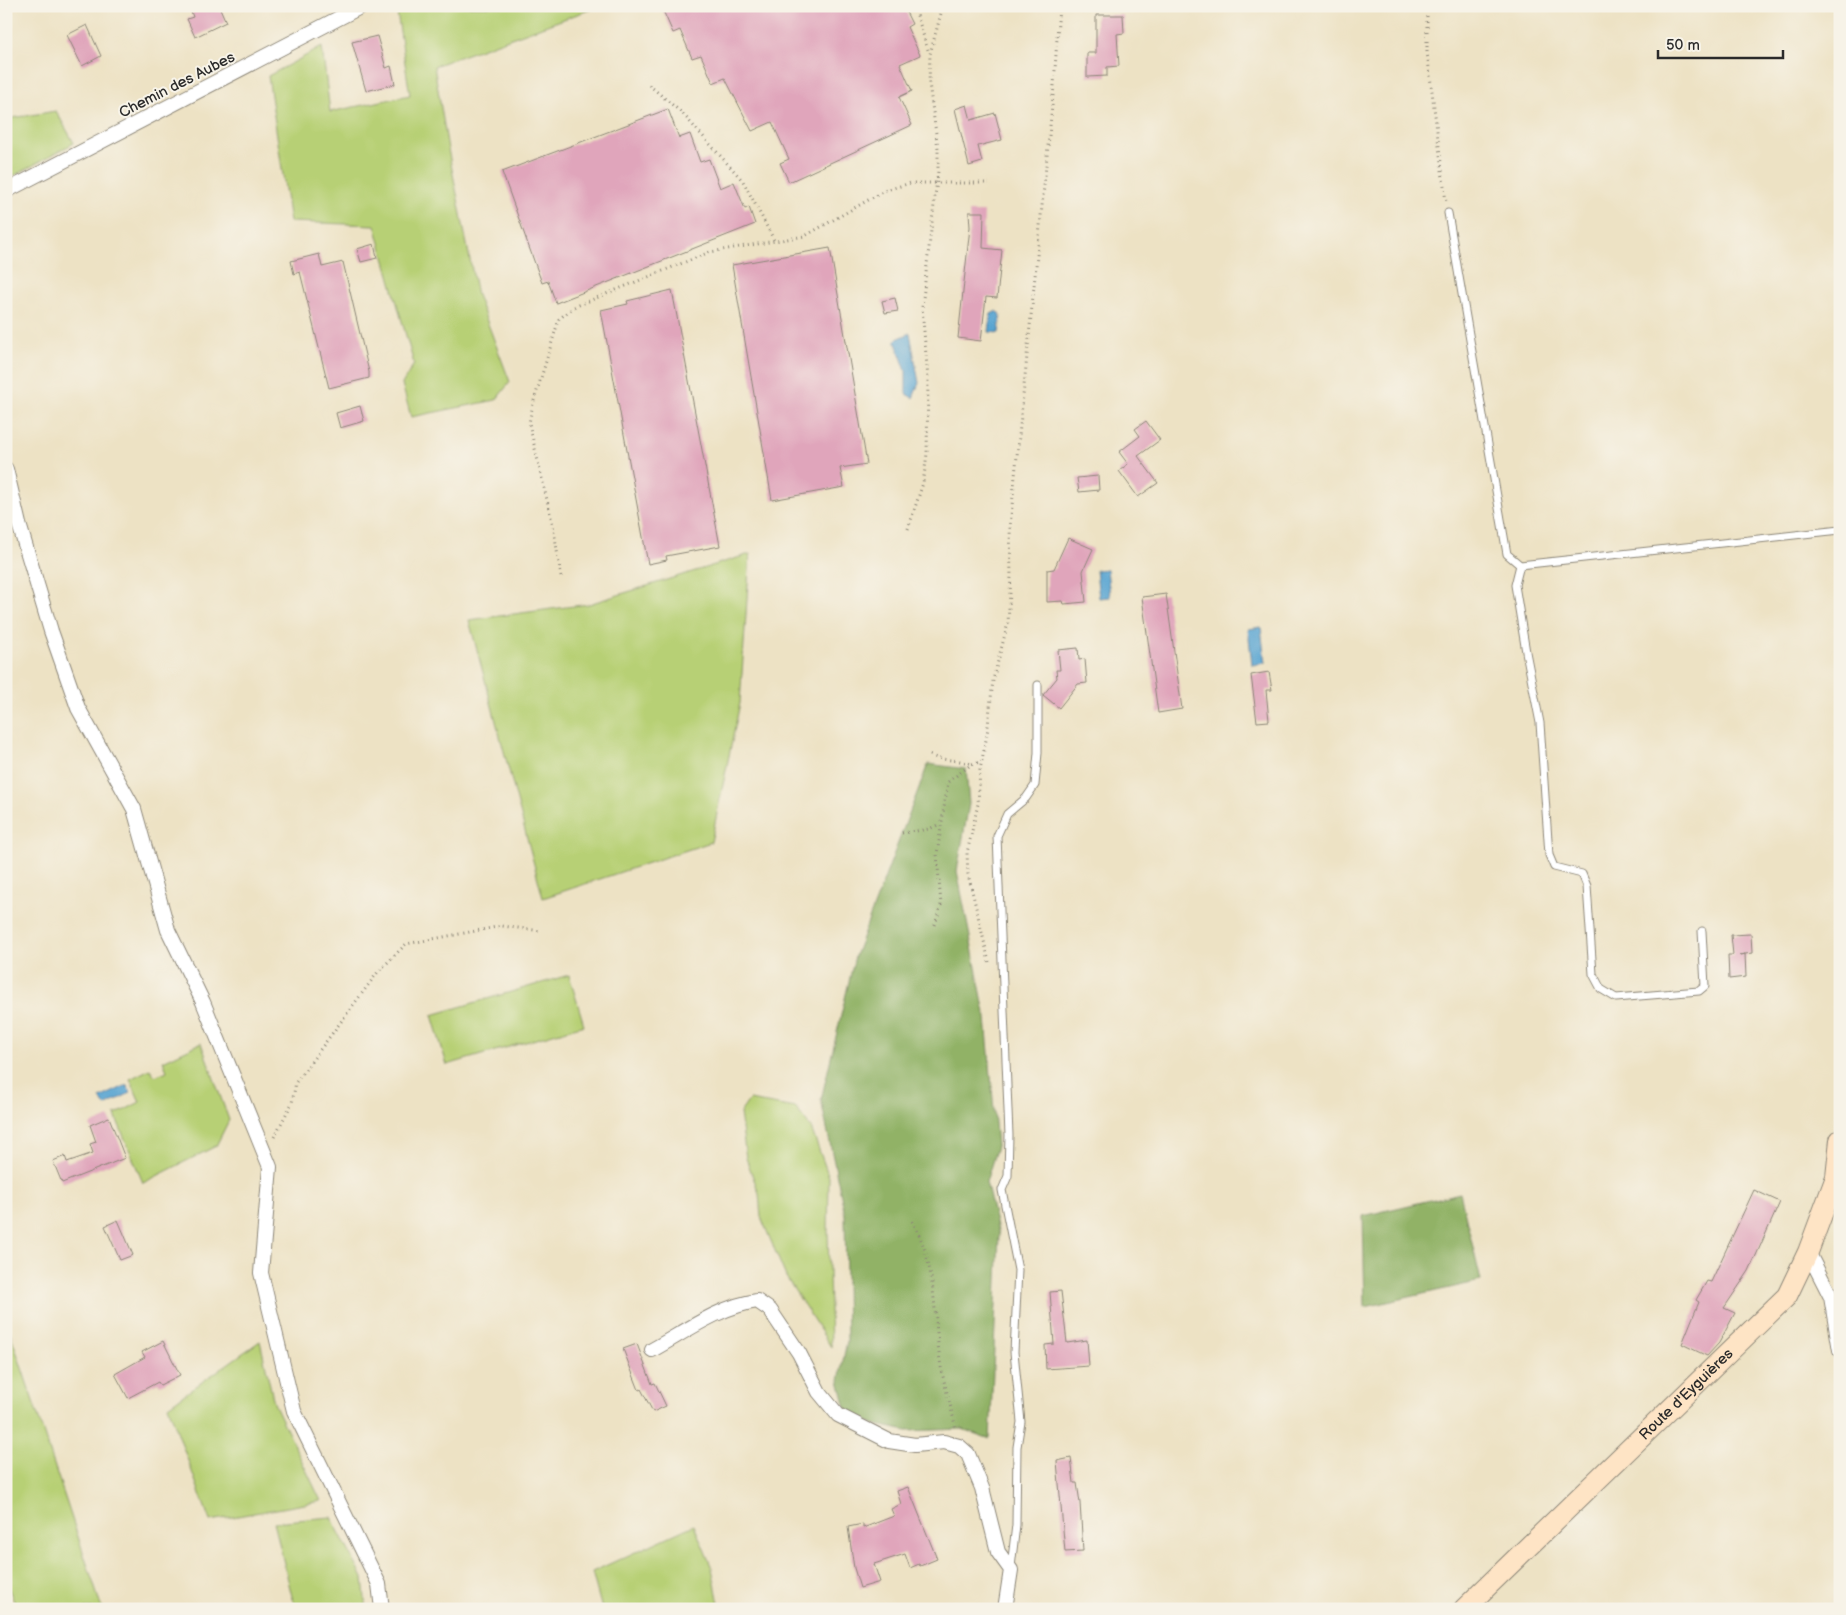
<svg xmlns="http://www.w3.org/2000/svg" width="1846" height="1615" viewBox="0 0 1846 1615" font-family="'Balsamiq Sans',sans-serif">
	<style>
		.green { fill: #b7d075; stroke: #717e50 }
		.forest { fill: #91b266; stroke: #5e6e48 }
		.water { fill: #59a4d1; stroke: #42687e }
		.building { fill: #e0a5bb }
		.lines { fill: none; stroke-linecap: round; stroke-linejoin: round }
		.lane-casing { stroke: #8c8678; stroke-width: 9 }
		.street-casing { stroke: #8c8678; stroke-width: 16 }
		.secondary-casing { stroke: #8c8678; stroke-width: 22 }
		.path { stroke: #8c8678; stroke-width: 3; stroke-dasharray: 1 4; stroke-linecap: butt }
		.lane { stroke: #fff; stroke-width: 7 }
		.street { stroke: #fff; stroke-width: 14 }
		.secondary { stroke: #fee4c5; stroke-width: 20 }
		.labels { text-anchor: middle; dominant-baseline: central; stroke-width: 4; stroke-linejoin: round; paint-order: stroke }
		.street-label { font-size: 15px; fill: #2b2b2b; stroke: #f7f3e8 }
	</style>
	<rect width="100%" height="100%" fill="#f7f3e8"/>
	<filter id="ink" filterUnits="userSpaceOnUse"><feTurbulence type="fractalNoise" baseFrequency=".02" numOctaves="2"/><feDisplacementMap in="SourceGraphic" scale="10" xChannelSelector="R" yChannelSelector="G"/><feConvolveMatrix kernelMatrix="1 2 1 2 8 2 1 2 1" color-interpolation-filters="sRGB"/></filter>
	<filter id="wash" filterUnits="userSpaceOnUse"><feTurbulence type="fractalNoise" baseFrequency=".0096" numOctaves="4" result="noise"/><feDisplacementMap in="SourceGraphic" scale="20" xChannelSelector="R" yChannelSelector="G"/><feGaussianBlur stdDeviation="1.12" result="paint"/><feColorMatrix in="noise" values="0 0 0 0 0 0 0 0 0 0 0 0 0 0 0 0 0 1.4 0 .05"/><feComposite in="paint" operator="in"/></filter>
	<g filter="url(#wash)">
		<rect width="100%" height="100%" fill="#ede2c4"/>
		<path class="green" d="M396 6 597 7 434 66 448 149 477 295 510 382 496 400 411 417 402 384 414 364 375 225 290 222 268 76 322 47 330 112 410 95Z
			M56 111 74 143 6 180V119Z
			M750 554 740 703 711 842 543 898 469 620 589 604Z
			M569 975 584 1025 447 1065 432 1015Z
			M201 1043 229 1120 216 1146 143 1183 115 1115 140 1102 130 1079 150 1069 155 1076 167 1071 163 1061Z
			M749 1100 796 1108 811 1128 829 1177 828 1231 831 1347 786 1277 761 1217 759 1193 746 1158 740 1113Z
			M6 1320 102 1609H17L6 1582Z
			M260 1341 274 1403 321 1501 210 1521 168 1406Z
			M331 1517 363 1578 366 1609H295L274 1522Z
			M694 1525 712 1568 720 1609H602L592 1572Z"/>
		<path class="forest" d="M928 764 966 769 969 804 957 871 986 1018 997 1146 986 1182 999 1235 990 1439 962 1429 907 1431 873 1424 847 1412 839 1380 847 1341 845 1215 821 1100 855 956Z
			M1460 1193 1481 1281 1365 1307 1363 1216Z"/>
		<path class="water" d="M997 311 1001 315 999 333 989 332 991 314Z
			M910 333 919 383 913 398 906 394V371L895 340Z
			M1107 569 1110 597 1099 598 1096 570Z
			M1261 627 1265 663 1252 665 1248 629Z
			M127 1085 130 1093 105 1106 100 1098Z"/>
		<g id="blocks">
			<path class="building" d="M189 6H219L226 22 195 37 187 19 193 17Z
				M661 6H903L912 24 907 27 920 55 900 64 912 91 899 97 912 125 789 182 780 163 789 159 772 122 752 131 725 78 713 83 701 55 692 58 680 30 673 33Z
				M1096 15H1123L1124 33 1117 34 1119 66 1107 67V76L1087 77V53H1096Z
				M87 25 101 56 82 66 67 35Z
				M377 36 386 68 391 66 395 84 366 91 352 42Z
				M967 105 971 120 995 113 1002 140 978 146 982 162 969 166 955 109Z
				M668 109 679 138 690 134 700 162 709 159 720 188 734 182 745 209 749 207 755 224 556 303 548 281 542 283 502 172Z
				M969 212H984L983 248 1002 250 997 298 986 297 981 341 958 338 970 227Z
				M374 244 377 258 361 262 357 249Z
				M830 248 867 464 840 468 844 487 772 500 732 265Z
				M319 254 322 267 343 262 369 372V378L329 388 300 272 294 274 291 261Z
				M672 290 720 546 666 556 667 560 648 564 601 310 628 304 627 301Z
				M895 298 898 311 885 313 882 301Z
				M360 406 364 421 340 428 336 413Z
				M1146 421 1160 440 1138 456 1158 483 1138 497 1119 471 1128 464 1119 452 1140 436 1135 429Z
				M1098 476 1099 490 1079 492 1077 478Z
				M1068 538 1093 549 1083 571 1086 602 1064 604 1063 601 1047 602V570L1054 569Z
				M1166 594 1182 709 1158 713 1142 597Z
				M1078 648 1079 660 1085 659 1087 683 1078 684 1059 708 1043 695 1057 678 1056 670H1060L1058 650Z
				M1269 672 1272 690H1266L1269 721 1257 722 1251 675Z
				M1751 934 1752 953 1739 955 1745 954 1746 977 1729 979 1728 955H1733L1731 935Z
				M109 1117 125 1158 62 1183 53 1161 65 1156 67 1162 93 1153 90 1144 96 1142 90 1125Z
				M1754 1190 1780 1202 1749 1271 1724 1308 1735 1313 1719 1343 1707 1356 1682 1344 1699 1302 1696 1300 1707 1281 1711 1282Z
				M118 1220 133 1255 120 1260 105 1226Z
				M1061 1291 1067 1343 1087 1340 1089 1366 1046 1369 1045 1345 1054 1344 1050 1292Z
				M163 1341 180 1375 160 1385 158 1382 128 1398 115 1374 145 1357 142 1352Z
				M637 1344 652 1384 655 1383 666 1406 653 1412 641 1389 639 1390 623 1349Z
				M1071 1458 1074 1483H1077L1080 1503 1083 1551 1065 1552 1057 1461Z
				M908 1487 937 1559 920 1566 919 1564 910 1568 905 1554 874 1564 880 1582 860 1588 854 1568 848 1527 863 1524V1528L894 1516 891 1509 901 1504 897 1491Z"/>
		</g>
	</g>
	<g filter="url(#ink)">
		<use href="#blocks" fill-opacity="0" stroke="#8c8678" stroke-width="1"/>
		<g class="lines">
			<defs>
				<path id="lane" d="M1448 213 1507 554 1520 565 1840 530
					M1520 565 1515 585 1526 652 1540 723 1549 855 1554 867 1582 874 1587 886 1593 974 1601 989 1616 998 1699 991 1705 986 1702 931
					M1011 1567 1016 1525 1017 1447 1021 1422 1014 1352 1018 1270 1002 1190 1008 1176 1009 1135 997 836 1007 814 1026 798 1035 785 1038 753V685"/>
				<path id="street" d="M6 191 362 6
					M6 469 19 524 51 631 78 708 134 809 168 930 203 1002 270 1167 261 1273 294 1411 379 1584 382 1609
					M1808 1252 1831 1297 1840 1350
					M652 1350C685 1332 720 1306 757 1301L770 1310 799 1353 819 1392 838 1415 889 1441 915 1445 944 1442 959 1446 968 1454 982 1488 998 1552 1011 1570 1005 1609"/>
				<g id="secondary">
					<path id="s1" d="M1464 1609 1787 1296 1808 1252 1836 1177 1840 1140"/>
				</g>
			</defs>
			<use href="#lane" class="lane-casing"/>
			<use href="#street" class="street-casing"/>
			<use href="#secondary" class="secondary-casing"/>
			<path class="path" d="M914 6 929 53
				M1427 6V52L1446 202
				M649 85 682 113 743 181 775 242
				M908 529 923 483 927 454 928 379 922 307 938 171V148L929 83 930 54 943 6
				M561 577 554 530 529 423 533 404 559 319 574 307 710 252 805 236 886 190 911 183H989
				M930 755C943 762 956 758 971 764
				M902 833 929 829 940 824
				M935 925 941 905 937 854 948 782 972 764 981 762
				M989 962 968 874 967 853 978 804 980 770 987 735 993 680 1008 623 1011 577 1010 526 1054 86 1059 6
				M274 1137 292 1103 296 1082 378 972 406 944 502 926 542 931
				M912 1221C938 1265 933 1318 941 1367 945 1388 952 1409 956 1430"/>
			<use href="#lane" class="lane"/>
			<use href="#street" class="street"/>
			<use href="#secondary" class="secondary"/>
		</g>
	</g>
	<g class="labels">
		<g class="street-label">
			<text transform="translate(177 85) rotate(-27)">Chemin des Aubes</text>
			<text stroke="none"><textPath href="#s1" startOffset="309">Route d'Eyguières</textPath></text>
		</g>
	</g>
	<rect width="1846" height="1615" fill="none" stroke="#f7f3e8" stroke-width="25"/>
	<path d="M1658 50v8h125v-8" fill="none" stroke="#2b2b2b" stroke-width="2.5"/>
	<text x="1666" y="50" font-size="15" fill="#2b2b2b" stroke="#f7f3e8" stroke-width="4" paint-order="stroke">50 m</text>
</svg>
